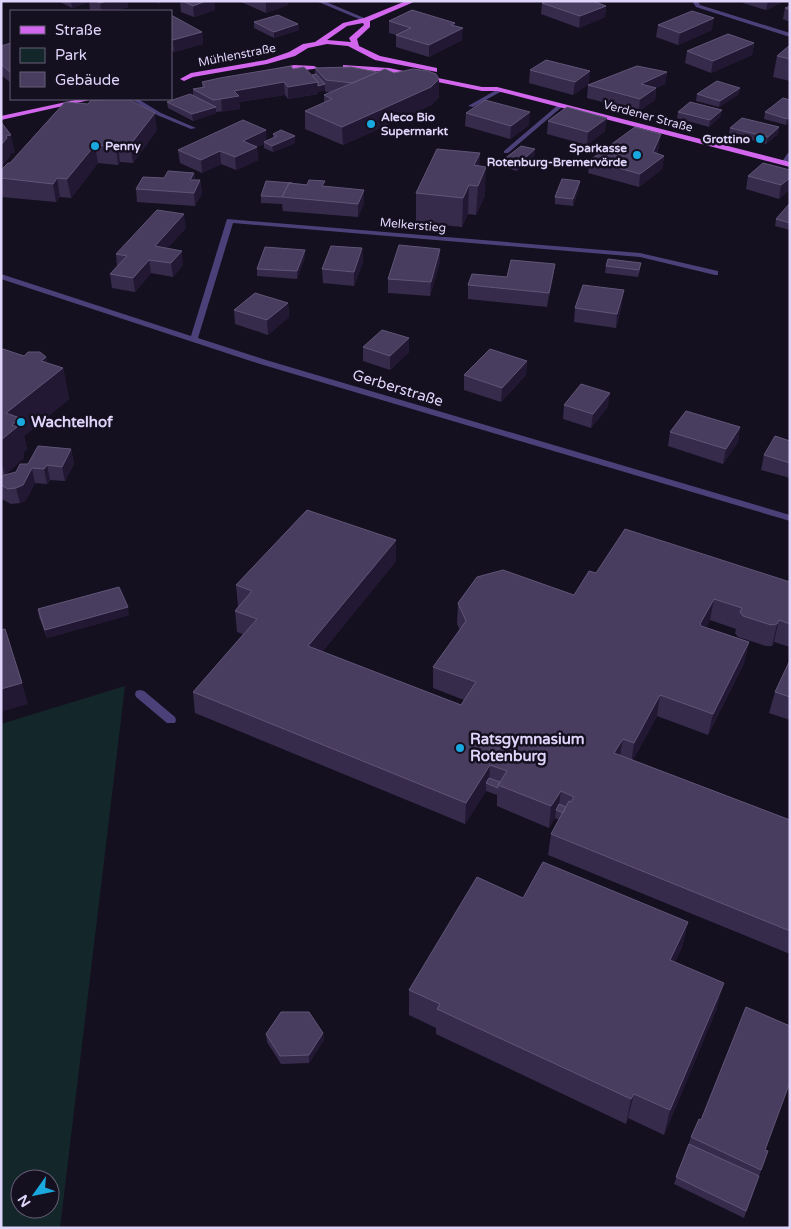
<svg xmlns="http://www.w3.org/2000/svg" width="791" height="1229" viewBox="0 0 791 1229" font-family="'Varela Round',sans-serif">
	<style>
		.green { fill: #132629; fill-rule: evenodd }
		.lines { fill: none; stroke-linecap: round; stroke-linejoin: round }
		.lane { fill: #4c4079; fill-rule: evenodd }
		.street { fill: #4c4079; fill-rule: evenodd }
		.primary { fill: #d267ed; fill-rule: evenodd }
		.wall { fill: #372b4c }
		.shaded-wall { fill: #221833 }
		.building { fill: #493d5f; stroke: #605577 }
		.poi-dot { fill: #1aa9df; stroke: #151020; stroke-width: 2 }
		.labels { text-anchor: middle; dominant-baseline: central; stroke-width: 5; stroke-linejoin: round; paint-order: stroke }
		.far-street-label { font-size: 12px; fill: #dfd4fa; stroke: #151020 }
		.far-poi-label { font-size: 12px; font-weight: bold; fill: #dfd4fa; stroke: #151020; text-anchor: start }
		.street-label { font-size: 15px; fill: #dfd4fa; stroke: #151020 }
		.poi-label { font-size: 15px; font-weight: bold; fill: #dfd4fa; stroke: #151020; text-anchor: start }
	</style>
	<rect width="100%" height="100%" fill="#151020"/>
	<path class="green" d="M125 686 60 1228H1V724ZM20 1179H50V1209H20Z"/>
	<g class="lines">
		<path class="lane" d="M500 88 503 90 502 91 473 107 468 106Z
			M131 99H138L161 113 196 128 191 129 157 115Z
			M558 105 563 106 508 153H504V151Z
			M790 152V159L786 164H782L781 163 788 153Z
			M140 690 144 691 175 717 176 720 175 723H167L136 697 135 694 136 691Z"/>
		<path class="street" d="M316 1H324L369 20 364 21Z
			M692 1H698L700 5 790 33V37L696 7Z
			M227 219 640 253 718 271V275H715L640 257 233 223 198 338 266 360 790 515V521L260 364 1 279V274L191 336Z"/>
		<path class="primary" d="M406 1H416L370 21V27L357 39 359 46 380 56 437 68V72L375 60 348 46 327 44 308 48 295 56 267 64 193 77 184 81 180 79 191 73 266 60 289 52 303 44 315 42 343 23 364 18ZM363 23 364 25 349 38 351 42 327 40 347 26Z
			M294 65 314 66 318 68C314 70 275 72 271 70Z
			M343 65 389 68 482 87H497L790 162V167L497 91H482L389 72 346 69H343Z
			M80 99H94L1 120V116Z"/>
	</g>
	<path class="wall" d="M58 1H128V7L114 11H94L90 10 89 2 72 8Z
		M180 1H214L215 10 194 17 181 12Z
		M241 1H288V5L266 13 241 2Z
		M743 1H784L766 10 743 3Z
		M542 3 606 6 605 17 579 28 541 14Z
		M790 6V22L783 19 785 8Z
		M171 15 202 32 203 44 174 52 171 50Z
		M389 21 455 23V26L462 40 429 57 396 47V35L389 33Z
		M254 22 298 24 299 30 274 38 254 28Z
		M658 25 712 30 678 45 656 37Z
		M11 43V83L1 75V46Z
		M754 43 752 55 711 73 685 63 687 51Z
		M790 45V81L773 77 777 56Z
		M315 68 377 72 394 73 439 79V97L431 105 343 145 305 129V111L324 102V95L331 92H326L325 90 318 92V94L288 99 285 95 239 102 240 109 216 112V113L193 121 168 108 167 102 193 95V89L202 88V82L293 69 312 75H315Z
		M530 70 589 84 573 95 529 83Z
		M667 72 665 84 656 88 655 100 639 111 587 98 588 85Z
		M697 94H739L719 107 696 101Z
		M790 100V122L786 125 764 119 765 112Z
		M678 112 721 116 709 127 677 118Z
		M466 113 529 125 510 139 465 126Z
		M548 121 605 131 587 145 547 134Z
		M779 127 778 134 766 144 729 134 730 128Z
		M157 130 133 163 120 162 118 165 98 163 71 198 60 197 56 202 1 197V170L10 163Z
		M273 134 295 136V143L273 152 264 148V144L257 147 258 160 236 170 221 164 202 173 180 163 178 150 267 140 273 138Z
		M659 147 657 153 664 156 662 169 639 187 588 173 590 160Z
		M535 149 534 156 517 171 503 167V160Z
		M480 153 479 166 485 195 476 215 468 214 462 227 416 222V193Z
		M790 170V189L779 199 746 189 748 176Z
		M194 173 195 180H200L202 193 195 206 137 202 136 189 164 178Z
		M292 183 325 186 364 203 358 217 283 211 282 204 261 203V196Z
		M579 188 573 206 555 204V197Z
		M790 203V230L775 226 776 219Z
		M186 228 167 248 183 265 173 277 151 273 135 292 112 288 110 274 117 266 116 254Z
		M362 248 363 262 354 286 323 283 322 269Z
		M440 249V262L430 296 388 293V279Z
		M305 257 297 279 257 276V269Z
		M555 264 553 277 547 307 468 299V285L507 277Z
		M606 266 640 270 638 277 605 273Z
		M288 303 289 317 268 335 235 324 234 310Z
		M622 304 616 328 574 322 575 308Z
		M363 347 409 352 390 370 363 361Z
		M1 350 24 356 46 357 47 363 63 368 69 399 24 436 27 449 23 453 24 458 5 475 16 472 28 464 71 449 74 464 65 481 50 480 47 484 35 483 26 500 20 503 11 504 2 499 1 476 4 475 1 474Z
		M527 361 526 375 501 402 464 390V375Z
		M564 405 608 407 591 428 563 419Z
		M740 427 738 442 723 464 668 446 670 432Z
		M790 441V478L761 470 764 455Z
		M396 561 322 652 461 705 464 700 433 688V667L460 630 457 624 458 603 574 595 596 573 790 582V647L774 642 772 646H766L738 637 735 633 736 629 710 620 706 627 749 642 744 663 708 735 657 716 633 760 790 820V954L548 855 551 834 559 820 555 818 549 828 497 806V795L486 791 465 824 195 713 193 692 243 634 237 632 235 611 238 606 236 585Z
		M38 609 129 615 47 638 39 617Z
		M790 660V720L769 713 775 692Z
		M523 898 688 922 682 947 675 962 717 1008 664 1135 628 1118 626 1124 436 1034V1028L409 1015V990Z
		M323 1033 324 1040 309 1063 281 1064 267 1042 266 1034Z
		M701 1120 768 1151 744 1218 674 1184 691 1137Z"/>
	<path class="shaded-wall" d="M71 1H89V2L72 8Z
		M107 1H128V7L114 11H101L100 3Z
		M157 1H167L158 4Z
		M206 1H214L215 10 194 17 193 6Z
		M266 1H288V5L266 13Z
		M768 1H784L766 10Z
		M606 6 605 17 579 28 580 16Z
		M714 18 712 30 678 45 680 33Z
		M455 23 454 32 463 28 462 40 429 57V45L451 25Z
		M298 24 299 30 274 38V32Z
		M202 32 203 44 174 52 173 40Z
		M754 43 752 55 711 73 713 61Z
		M590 71 589 84 573 95 575 82Z
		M667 72 665 84 656 88 655 100 639 111 641 84Z
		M439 79V97L431 105 343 145 342 127Z
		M284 82 285 95 239 102 240 109 222 112 221 99 234 91Z
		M318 82 325 84V91L318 92V94L288 99V87Z
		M740 88 739 94 719 107 720 101Z
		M216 107V113L193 121 192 114Z
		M722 110 721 116 709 127 710 120Z
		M530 112 529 125 510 139 511 126Z
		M155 113 157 130 133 163 130 145Z
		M790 117V122L786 125 787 119Z
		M607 118 605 131 587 145 588 132Z
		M779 127 778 134 766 144 768 137Z
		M266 130 267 143 264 142V144L257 147 258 160 236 170 235 157 243 141Z
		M661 134 659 147 651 165 653 152Z
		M11 135 15 153 10 154 11 156 1 167V145L6 136Z
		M295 136V143L273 152 272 146Z
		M118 144 120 162 118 165 116 147Z
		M95 145 98 163 71 198 67 179Z
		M535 149 534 156 517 171 518 164Z
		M220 151 221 164 202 173 201 160Z
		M480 153 478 181 474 165Z
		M664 156 662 169 639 187 640 174Z
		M486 167 485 195 476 215 478 186Z
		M194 173 196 186 190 180Z
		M57 178 60 197 56 202 53 184Z
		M790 178V189L779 199 781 185Z
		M200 180 202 193 195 206 194 193Z
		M580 181 579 188 573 206V199Z
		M469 185 468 214 462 227 463 198Z
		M364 190V203L358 217V204Z
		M184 214 186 228 157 260 155 246Z
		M362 248 363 262 354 286V272Z
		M440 249V262L430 296 431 282Z
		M305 250V257L297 279V271Z
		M182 251 183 265 173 277 171 263Z
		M149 260 151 273 135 292 133 278Z
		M555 264 553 277 547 307 549 293Z
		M624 290 622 304 616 328 617 314Z
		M288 303 289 317 268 335 267 320Z
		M409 338V352L390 370V356Z
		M46 357 50 378 63 368 69 399 24 436 27 449 23 453 24 458 5 475 1 461V440L6 413 41 361Z
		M527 361 526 375 501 402 502 388Z
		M610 393 608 407 591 428 593 414Z
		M740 427 738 442 723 464 726 449Z
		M71 449 74 464 65 481 62 467Z
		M47 465 50 480 47 484 44 469Z
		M32 468 35 483 26 500 20 503 16 488Z
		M396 540V561L309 668 308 646Z
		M714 599 710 620 696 645 700 624Z
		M128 607 129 615 47 638 45 630Z
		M779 620 774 642 772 646 777 624Z
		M749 642 744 663 708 735 713 714Z
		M22 683 28 704 1 712V689Z
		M660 695 657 716 631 764 634 743Z
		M623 739 619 760 614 753Z
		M490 765 489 784 486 783V791L465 824 466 803Z
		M561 791 558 811 556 810 555 818 549 828 551 806Z
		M688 922 682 947 665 985 670 960Z
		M724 983 717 1008 664 1135 670 1110Z
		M323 1033 324 1040 309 1063V1055Z
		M634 1094 628 1118 626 1124 631 1099Z"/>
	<path class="building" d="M96 1H107L100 3Z
		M183 1H206L193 6Z
		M546 1H593L606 6 580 16 542 3Z
		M790 6V10L785 8Z
		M412 10 455 23 451 25 463 28 429 45 396 35 411 28 389 21Z
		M692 11 714 18 680 33 658 25Z
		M171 15 202 32 173 40 171 39Z
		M278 15 298 24 274 32 254 22Z
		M728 34 754 43 713 61 687 51Z
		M11 43V73L1 64V46Z
		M790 45V59L777 56Z
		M546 60 590 71 575 82 530 70Z
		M291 66 293 69 304 67 318 82 288 87 284 82 234 91 239 96 221 99 213 100 193 89 205 87 202 82 220 78Z
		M637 66 667 72 641 84 656 88 640 99 588 85Z
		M351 67 377 72 353 83 326 80 315 68Z
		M385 69 394 73 413 69 428 71 436 74 439 79 431 87 342 127 305 111 332 99 324 95Z
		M316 74 325 84 318 86V82L312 75Z
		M717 81 740 88 720 101 697 94Z
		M190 94 216 107 192 114 167 102Z
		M783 98 790 100V117L787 119 765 112Z
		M108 99H128L155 113 130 145 118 144 116 147 95 145 67 179 57 178 53 184 1 178V170L8 163H10L65 102 88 104 91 100H101Z
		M485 100 530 112 511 126 466 113Z
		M690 102 722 110 710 120 678 112Z
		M567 107 607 118 588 132 548 121Z
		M742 118 779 127 768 137 730 128Z
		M243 120 266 130 243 141 257 147 235 157 220 151 201 160 178 150Z
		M1 122 11 135 6 136 7 138 1 145Z
		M635 127 661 134 653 152 664 156 640 174 590 160Z
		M281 130 295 136 272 146 264 142 277 136 273 134Z
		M521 146 535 149 518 164 503 160Z
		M437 149 480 153 474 165 486 167 478 186 469 185 463 198 416 193Z
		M763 163 790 170V178L781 185 748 176Z
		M168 171 194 173 190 180H200L194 193 136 189 143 177 164 178Z
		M562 179 580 181 573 199 555 197Z
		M309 180 325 181 322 186 364 190 358 204 282 197 289 183 307 185Z
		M266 181 292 183H289L282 197 261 196Z
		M790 203V223L776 219Z
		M157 210 184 214 155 246 182 251 171 263 149 260 133 278 110 274 127 256 116 254Z
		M399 245 440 249 431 282 388 279Z
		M331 246 362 248 354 272 322 269Z
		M265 247 305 250 297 271 257 269Z
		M608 259 641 263 639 270 606 266Z
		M511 260 555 264 549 293 468 285 472 274 507 277Z
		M583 285 624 290 617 314 575 308Z
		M255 293 288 303 267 320 234 310Z
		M382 330 409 338 390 356 363 347Z
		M3 349 24 356 28 352H40L46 357 41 361 63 368 6 413 20 418 12 425 17 427 1 440V350Z
		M490 349 527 361 502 388 464 375Z
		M581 384 610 393 593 414 564 405Z
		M686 411 740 427 726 449 670 432Z
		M775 436 790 441V463L764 455Z
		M38 446 71 449 62 467 47 465 44 469 32 468 23 485 16 488 8 489 1 485V476L16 472 20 464H28Z
		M307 510 396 540 308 646 461 705 476 682 433 667 466 621 458 603 477 577 503 570 574 595 589 571 596 573 625 529 790 582V624L779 620 777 624 771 625 743 616 740 612 742 608 714 599 700 624 701 626 749 642 713 714 660 695 634 743 623 739 614 753 790 820V931L551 834 569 801 571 802 574 797 561 791 551 806 498 785 507 771 490 765 466 803 193 692 257 619 235 611 252 591 236 585Z
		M119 587 128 607 45 630 38 609Z
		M5 629 22 683 1 689V630Z
		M790 660V697L775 692Z
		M489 778 500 782 498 785V788L486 783Z
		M559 804 566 807 563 813 556 810Z
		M543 862 688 922 670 960 724 983 670 1110 634 1094 631 1099 437 1009 440 1004 409 990 477 877 523 898Z
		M746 1007 790 1026V1082L765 1150 768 1151 761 1170 691 1137 699 1119 701 1120Z
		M281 1012H309L323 1033 309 1055 280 1056 266 1034Z
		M689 1144 759 1176 746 1211 676 1177Z"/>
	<g class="poi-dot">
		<circle cx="371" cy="124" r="5"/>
		<circle cx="760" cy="139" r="5"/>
		<circle cx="95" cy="146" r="5"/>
		<circle cx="637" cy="155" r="5"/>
		<circle cx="21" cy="422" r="5"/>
		<circle cx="460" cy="748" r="5"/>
	</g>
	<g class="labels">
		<g class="far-street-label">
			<text transform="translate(237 55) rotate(-11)">Mühlenstraße</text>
			<text transform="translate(648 116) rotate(15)">Verdener Straße</text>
			<text transform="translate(413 225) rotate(5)">Melkerstieg</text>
		</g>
		<g class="far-poi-label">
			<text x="381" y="117">Aleco Bio<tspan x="381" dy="14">Supermarkt</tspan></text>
			<text x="750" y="139" text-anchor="end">Grottino</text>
			<text x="105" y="146">Penny</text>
			<text x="627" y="148" text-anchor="end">Sparkasse<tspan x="627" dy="14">Rotenburg-Bremervörde</tspan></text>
		</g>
		<g class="street-label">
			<text transform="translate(398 388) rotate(17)">Gerberstraße</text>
		</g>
		<g class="poi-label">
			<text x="31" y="422">Wachtelhof</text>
			<text x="470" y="739">Ratsgymnasium<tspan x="470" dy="17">Rotenburg</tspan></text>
		</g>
	</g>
	<rect width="791" height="1229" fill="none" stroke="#dfd4fa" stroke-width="5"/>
	<rect x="10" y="10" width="162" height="90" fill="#151020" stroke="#665e77"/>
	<rect x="20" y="26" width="25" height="8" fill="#d267ed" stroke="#665e77"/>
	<text x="55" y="35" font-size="15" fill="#dfd4fa">Straße</text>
	<rect x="20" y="48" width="25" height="15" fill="#132629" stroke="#665e77"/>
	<text x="55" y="60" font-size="15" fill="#dfd4fa">Park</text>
	<rect x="20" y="72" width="25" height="15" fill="#493d5f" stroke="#665e77"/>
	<text x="55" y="85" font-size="15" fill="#dfd4fa">Gebäude</text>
	<g transform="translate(35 1194) rotate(237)"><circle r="24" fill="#151020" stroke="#665e77"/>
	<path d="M0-4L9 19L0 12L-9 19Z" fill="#1aa9df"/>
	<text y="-8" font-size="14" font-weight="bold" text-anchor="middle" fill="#dfd4fa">N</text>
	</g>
</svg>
